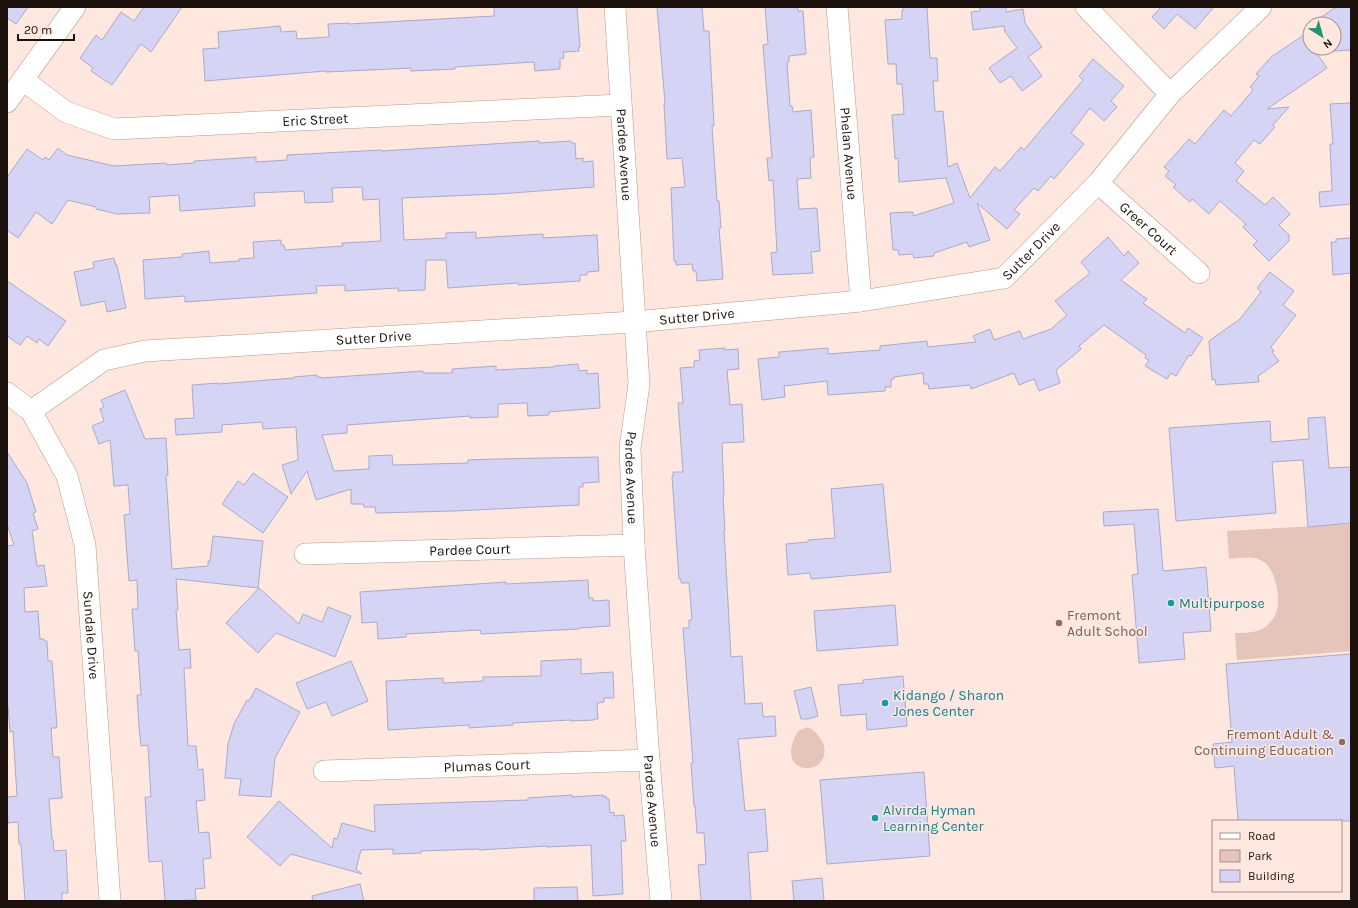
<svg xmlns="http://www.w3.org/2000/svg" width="1358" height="908" viewBox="0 0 1358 908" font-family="Karla,sans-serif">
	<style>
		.green { fill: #e5c5b9 }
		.building { fill: #d6d4f5; stroke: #abaac9 }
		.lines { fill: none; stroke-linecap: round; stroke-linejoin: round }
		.minor-casing { stroke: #bb998c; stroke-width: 22 }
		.minor { stroke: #fff; stroke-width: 21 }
		.culture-dot { fill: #0f9aa8; stroke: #fde7df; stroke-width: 1.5 }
		.education-dot { fill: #8d6e63; stroke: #fde7df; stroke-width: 1.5 }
		.labels { text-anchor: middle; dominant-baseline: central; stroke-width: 3; stroke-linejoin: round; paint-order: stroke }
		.street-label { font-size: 14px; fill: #1d110d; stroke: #fde7df }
		.culture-label { font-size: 14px; fill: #0d838f; stroke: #fde7df; text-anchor: start }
		.education-label { font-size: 14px; fill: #785e54; stroke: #fde7df; text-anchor: start }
	</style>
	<rect width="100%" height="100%" fill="#fde7df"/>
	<path class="green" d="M1351 524V651L1237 660 1235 633C1243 633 1255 633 1262 629 1269 625 1275 618 1277 610 1280 597 1276 572 1265 563 1255 555 1242 558 1229 559L1227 531Z
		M808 727C815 730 822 739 824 746 831 778 771 777 798 731Z"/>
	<path class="building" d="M7 7H28L16 24 7 18Z
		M144 7H182L151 52 141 44 112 85 91 71 93 68 80 58 96 35 102 40 121 12 134 21Z
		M494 7H577L580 47H578L579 51 563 52 564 58 560 59V69L535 71 534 62 455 67V69L411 71V68L326 72V71L205 81 203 49 219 48 218 32 280 26 281 32 296 31 297 39 329 37 328 24 349 23V24L494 16Z
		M657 7H702L704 31H709L714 126H712L717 201H719L721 228H719L723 279 697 281 696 271H693L692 264 676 265V261H674L671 188 685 187 682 158 667 159 664 104 665 103Z
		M765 7H797L798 11H803L806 54 789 56V62H787L790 106H792L793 112 811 110 814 157 810 158 811 178 797 179 799 209 817 208 820 251 811 252 813 273 773 275 771 253 777 252 773 180 769 181 767 158H772L763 45 768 44Z
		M904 7H927L930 58H937L938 81H933L935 112 943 111 948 167 957 163 970 198 995 167 1000 171 1021 147 1024 150 1083 80 1079 76 1093 59 1124 86 1111 101 1117 107 1104 121 1090 108 1071 133 1084 144 1054 179 1051 176 1038 191 1034 188 1014 210 1020 214 1007 229 977 203 990 240 969 247 967 242 934 253V256L914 258 913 254 899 255 898 250H893L890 213 913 212V216L954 203 946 178 899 182 898 158 895 159 892 115 904 114 902 84H897L896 64H888L885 20 902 19V10L904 9Z
		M980 7H1006V12L1023 9 1025 23 1042 47 1028 57 1042 76 1022 91 1011 76 1000 83 989 68 1017 48 1005 32 1004 26 973 30 971 12 980 11Z
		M1161 7H1214L1195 29 1177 14 1164 29 1152 17Z
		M1336 7H1351V50L1316 52 1327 68 1267 109 1289 107 1273 125 1275 127 1260 144 1254 140 1235 163 1244 171 1236 181 1265 205 1273 197 1290 214 1279 225 1289 235V241L1269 261 1253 245 1257 241 1243 227 1246 224 1220 201 1209 214 1192 199 1190 202 1173 187 1176 185 1165 176 1169 171 1164 167 1189 139 1195 144 1224 110 1231 116 1253 90 1250 87 1259 76 1256 74 1271 57 1310 31V48H1334V24H1311Z
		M1351 103V204L1320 207 1319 192 1332 191 1330 144H1333L1330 104Z
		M539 141V143L571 141V143H575L576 159 583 158V162L593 161 594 187 498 194 402 198 404 240 446 238V233L476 232V238L543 234V238L597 235 599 271 587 272V275H580V281L518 285V283L448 288 446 260H426L425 290 398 291V288L345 291V285L316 286 317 293 185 302V296L145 299 143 260 182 257V254L209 251 210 263 239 261V259L254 258 253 242 281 240V245H284L285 250 343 246 342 243 381 241 379 199 363 200 362 187 332 188 333 202 305 203 304 191 254 193 255 206 180 211 179 195 149 197 150 213 117 214 96 209V207L68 200 52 224 36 212 18 238 7 230V177L27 149 43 160 45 157 49 160 58 148 67 155 114 166 166 163 167 165 194 163V161L256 157V162L287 160V155L382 150V151Z
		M1108 237 1124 256 1128 251 1139 263 1121 280 1147 299 1143 303 1185 333 1188 328 1203 338 1191 356 1189 355 1176 376 1171 373 1167 379 1145 366 1149 360 1145 358 1146 355 1104 325 1079 346 1081 349 1056 370 1060 383 1039 391 1034 379 1019 385 1014 373 971 389 970 385 929 389 928 384H924L923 373 894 377V379H891V387H885V391L828 395 827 381 784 386 785 397 762 400 758 359 779 357V352L828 348V354L880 350V346L927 341 928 347 976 342 973 336 990 329 994 340 1020 331 1023 339 1051 329 1067 315 1055 301 1090 273 1081 262Z
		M1351 238V273L1333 275 1331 242H1336V239Z
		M114 258 116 266 117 265 126 308 107 312 105 301 81 306 74 272 94 268 93 262Z
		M1270 272 1294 291 1283 305 1296 315 1271 347 1274 351 1272 352 1279 361 1258 376 1259 382 1216 385 1215 379 1212 380 1209 341 1240 319 1261 292 1257 288Z
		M7 281 66 321 48 346 39 339 37 343 27 336 20 345 7 336Z
		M725 348V350L738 349 739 369 727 370 730 405 742 404 744 442 722 443 724 495H723L725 530H724L731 657 742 656 745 704 762 703 763 717 775 716 776 736 738 739 745 811 765 809 768 851 748 853 751 901H701L698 865 706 864 704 833H697L695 806H694L691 763H693L683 628H689V620H692L689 583H681V579H679L672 476H673V472H683L678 403H683L680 368 694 367V361L700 360 699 350Z
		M578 364 579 371 587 370V374L598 373 600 408 549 412V415L528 416 527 403 498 404V417L470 418V416L347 425V433L322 435 334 471 369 469V456L392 455 393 465 468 463V460L496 459 598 457 599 482 583 483V487H579V505L454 511 376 513 375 507H364L363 504H351V489L316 500 307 471 291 494 282 465 298 460 296 427 263 429 262 422 222 425V432L176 435 175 419 194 418 192 385 218 383V384L294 378V377L317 375V377H321V378L423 371V373H452V369L496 366V370L554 367V366Z
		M125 390 145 439 166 438 168 475H166L172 569 208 566V561H210L213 536 263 541 258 588 176 579 178 610H176L179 650 190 649 191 668H184L188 746H196L198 770 203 769 205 800 196 801 199 833 209 832 211 858 203 859 205 888 195 889 196 900 165 901 162 861 149 862 145 797H151L148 745 141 746 139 727 137 695H141L138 651H135L132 609H138L137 580 129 581 124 515 130 514 128 485 114 486 110 440 99 444 92 426 104 421 100 409 104 407 101 400Z
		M1325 417 1329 468 1351 467V523L1308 527 1303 460 1272 462 1276 513 1176 521 1169 428 1270 421 1271 442 1309 439 1308 418Z
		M7 452 27 483 36 512 33 513 38 529 32 531 37 566 44 565 47 586 24 588 25 612 38 611 40 639H44V641H47L48 661H52L57 726 56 728H51L53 757H59L62 798 49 799 52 839H53L54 851 66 850 68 893H62V901H25L21 844H19L18 822 8 823 7 797 17 796 13 731 10 732 8 706H7V546L14 545 7 524Z
		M253 473 288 497 263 533 222 504 238 481 244 485Z
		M883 484 891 572 811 579 810 573 788 575 786 544 808 542V540L835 538 831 489Z
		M1158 509 1163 571 1206 567 1211 631 1183 633 1185 659 1139 663 1132 575 1138 574 1134 524 1104 526 1103 512Z
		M588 580 589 598H593V601L609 600 610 626 579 628V629L481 634 480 630 406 634V637L378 639 377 622 362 623 360 592 506 582V584Z
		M259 588 299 624 303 614 322 622 328 607 351 616 335 657 276 633 258 653 226 623Z
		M895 605 898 645 817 651 814 611Z
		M1351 654V821H1238L1234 766 1215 768 1213 744 1232 742 1226 664Z
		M581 659V674L613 672 614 698H604V702L597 703 598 719H595L594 720 571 721V720L513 723V725L469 728V725L388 730 386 681 443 678V683L483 681V677L541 676V661Z
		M351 661 368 701 332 716 326 702 307 709 296 683Z
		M903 676 907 726 867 730 866 714 841 716 838 685 863 683V680Z
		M811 687 818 716 808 719H801L794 691Z
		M256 688 300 712 275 758 271 797 239 795 241 779 225 778 228 744 234 724 247 700 249 701Z
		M924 772 930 856 827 864 820 780Z
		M572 795V797L603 795V797L606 796 607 799H609L610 813 614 812V816L624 815 626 841H621L623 894 593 896 591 845 547 847V846L479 850V849L421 851V853L393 854V849L361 850 356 869 362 874 291 854 280 866 247 837 279 801 332 848 334 838 337 839 342 823 375 832 374 805 528 800V798Z
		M822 878 824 901H794L792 881Z
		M360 884 364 901H313L312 896Z
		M577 887 578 901H534V888Z"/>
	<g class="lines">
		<defs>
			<g id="minor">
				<path id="s1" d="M615 7 639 384 630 448 634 545 649 760 661 901"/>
				<path id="s2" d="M837 7 861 301"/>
				<path d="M1086 7 1170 94"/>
				<path id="s3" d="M23 80 66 112 114 129 620 105"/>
				<path d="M7 102 75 7"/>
				<path id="s4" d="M1098 183 1199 273"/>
				<path id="s5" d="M7 393 31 411 67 476 85 545 110 901"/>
				<path id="s6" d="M31 411 104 360 145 351 634 322 861 301 1004 278 1098 183 1170 94 1261 7"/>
				<path id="s7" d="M305 554 634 545"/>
				<path id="s8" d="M324 771 649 760"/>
			</g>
		</defs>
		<use href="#minor" class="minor-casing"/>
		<use href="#minor" class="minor"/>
	</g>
	<g class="culture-dot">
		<circle cx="1171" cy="603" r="4"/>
		<circle cx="885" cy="703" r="4"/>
		<circle cx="875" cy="818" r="4"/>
	</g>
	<g class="education-dot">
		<circle cx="1059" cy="623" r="4"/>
		<circle cx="1342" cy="742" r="4"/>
	</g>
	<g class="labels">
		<g class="street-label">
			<text stroke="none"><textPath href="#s3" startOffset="306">Eric Street</textPath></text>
			<text stroke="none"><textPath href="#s2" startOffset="147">Phelan Avenue</textPath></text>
			<text stroke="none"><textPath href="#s1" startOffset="148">Pardee Avenue</textPath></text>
			<text stroke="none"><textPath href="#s4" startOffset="68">Greer Court</textPath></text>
			<text stroke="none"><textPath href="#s6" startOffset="1032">Sutter Drive</textPath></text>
			<text stroke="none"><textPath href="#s6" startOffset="684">Sutter Drive</textPath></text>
			<text stroke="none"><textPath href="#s6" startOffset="360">Sutter Drive</textPath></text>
			<text stroke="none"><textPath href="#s1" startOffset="472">Pardee Avenue</textPath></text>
			<text stroke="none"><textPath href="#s7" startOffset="165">Pardee Court</textPath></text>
			<text stroke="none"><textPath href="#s5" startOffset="266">Sundale Drive</textPath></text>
			<text stroke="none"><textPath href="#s8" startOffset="163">Plumas Court</textPath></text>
			<text stroke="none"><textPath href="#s1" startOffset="796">Pardee Avenue</textPath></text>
		</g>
		<g class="culture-label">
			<text x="1179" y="603">Multipurpose</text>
			<text x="893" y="695">Kidango / Sharon<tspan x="893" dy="16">Jones Center</tspan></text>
			<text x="883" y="810">Alvirda Hyman<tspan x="883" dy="16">Learning Center</tspan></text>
		</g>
		<g class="education-label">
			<text x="1067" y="615">Fremont<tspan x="1067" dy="16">Adult School</tspan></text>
			<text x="1334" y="734" text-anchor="end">Fremont Adult &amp;<tspan x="1334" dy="16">Continuing Education</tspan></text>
		</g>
	</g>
	<rect width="1358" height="908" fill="none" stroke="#1d110d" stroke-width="16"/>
	<rect x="1212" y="820" width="130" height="72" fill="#fde7df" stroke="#a3918b"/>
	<rect x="1220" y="833" width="20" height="6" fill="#ffffff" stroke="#a3918b"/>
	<text x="1248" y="840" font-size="12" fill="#1d110d">Road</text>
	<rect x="1220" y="850" width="20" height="12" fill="#e5c5b9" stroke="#a3918b"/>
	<text x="1248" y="860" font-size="12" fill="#1d110d">Park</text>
	<rect x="1220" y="870" width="20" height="12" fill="#d6d4f5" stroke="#a3918b"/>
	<text x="1248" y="880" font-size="12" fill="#1d110d">Building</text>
	<g transform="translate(1322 36) rotate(143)"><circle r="19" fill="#fde7df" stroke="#a3918b"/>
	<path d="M0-3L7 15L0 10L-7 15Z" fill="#249171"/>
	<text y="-6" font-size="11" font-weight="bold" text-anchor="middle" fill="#1d110d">N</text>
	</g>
	<path d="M18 34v6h56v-6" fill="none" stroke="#1d110d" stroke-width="2"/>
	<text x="24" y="34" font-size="12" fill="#1d110d" stroke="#fde7df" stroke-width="3" paint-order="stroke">20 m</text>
</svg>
